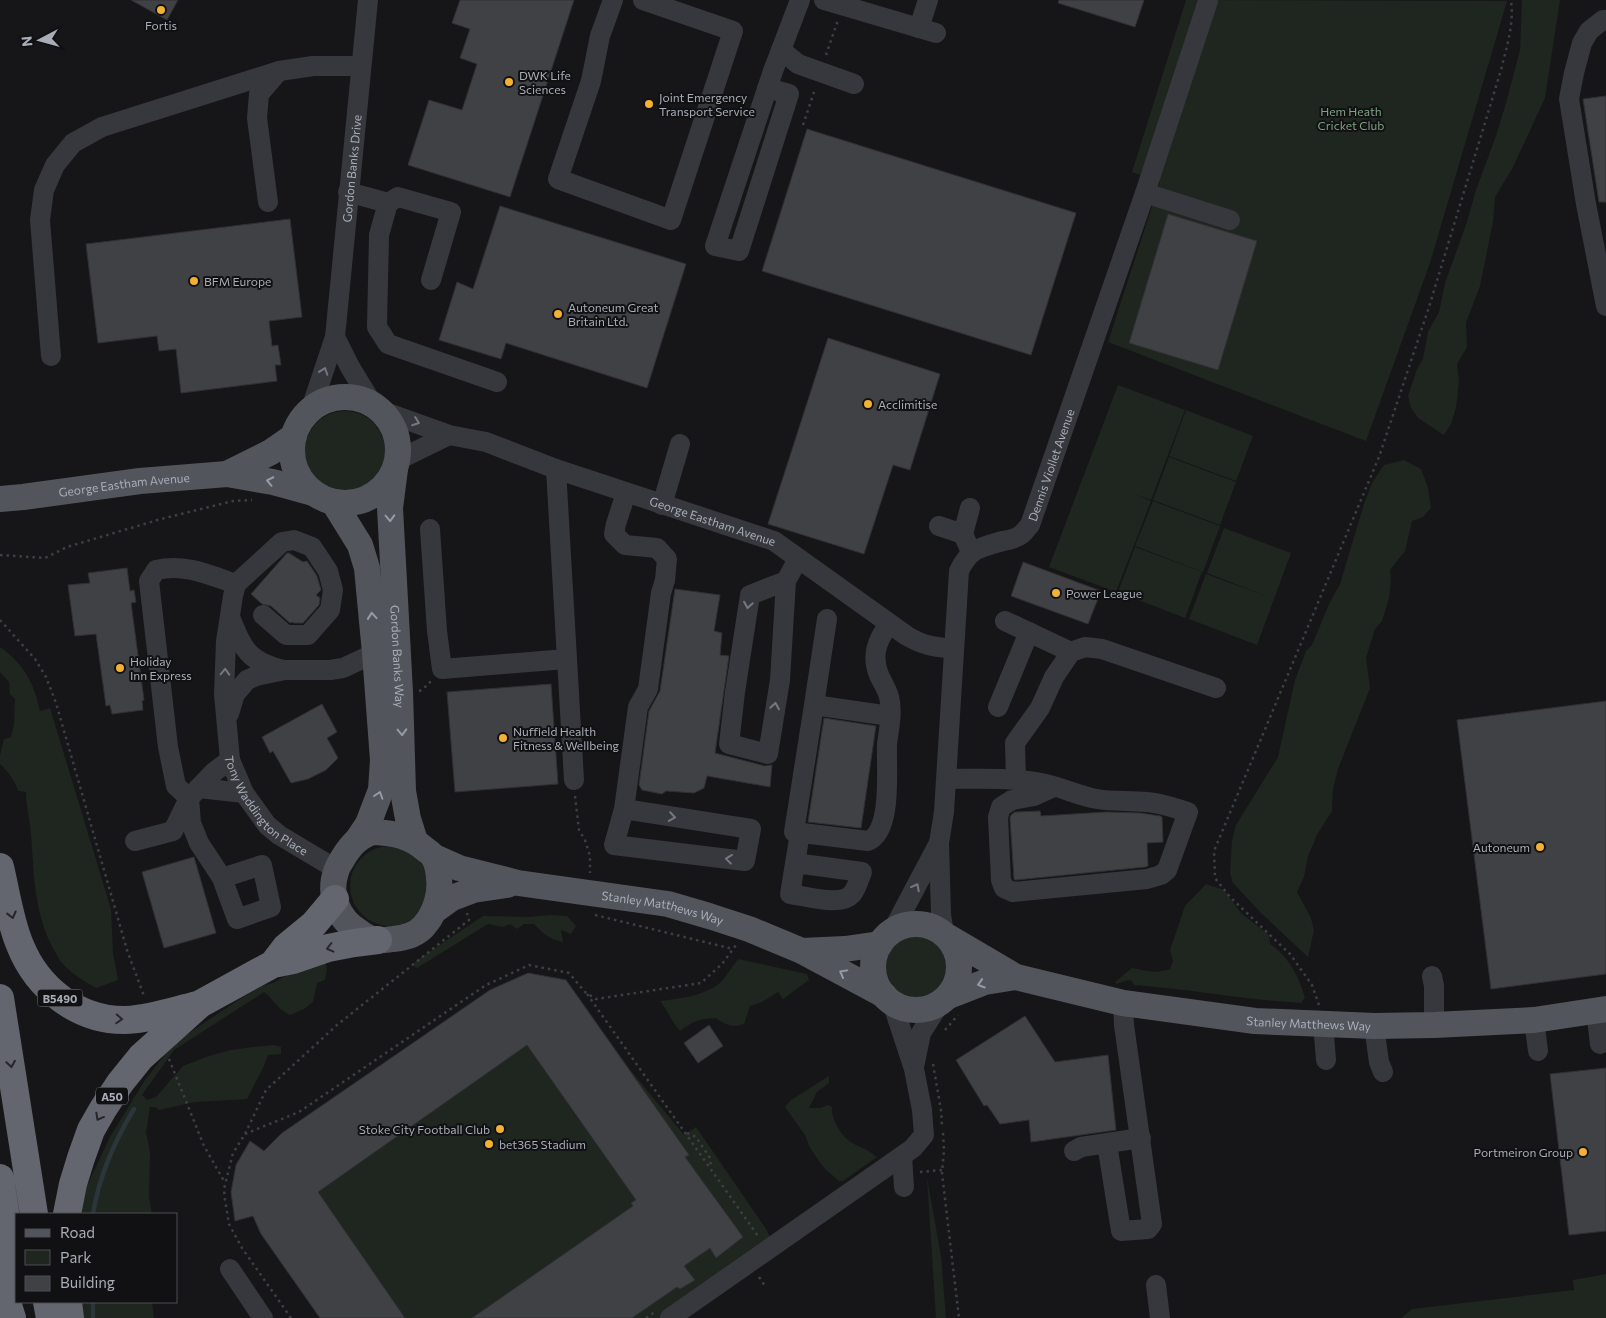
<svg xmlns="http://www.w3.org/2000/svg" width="1606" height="1318" viewBox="0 0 1606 1318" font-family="Commissioner,sans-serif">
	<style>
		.green { fill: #1e261f }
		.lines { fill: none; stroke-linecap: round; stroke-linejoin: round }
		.stream { stroke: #2c353c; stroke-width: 4.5 }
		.building { fill: #404145; stroke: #303034 }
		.path { stroke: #3d3f44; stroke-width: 2.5; stroke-dasharray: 2.5 4; stroke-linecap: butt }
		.minor { stroke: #37383d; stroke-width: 20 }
		.major { stroke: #53555c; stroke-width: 26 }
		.highway { stroke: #63666e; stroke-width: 28 }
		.oneway { stroke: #757881 }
		.oneway2 { stroke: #979ba6 }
		.oneway3 { stroke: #26262a }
		.poi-dot { fill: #f2b134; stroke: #111113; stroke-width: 2 }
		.labels { text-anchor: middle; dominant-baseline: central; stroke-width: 4; stroke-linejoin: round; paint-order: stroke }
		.shield { fill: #111113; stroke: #7b7e86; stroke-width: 1 }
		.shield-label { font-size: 11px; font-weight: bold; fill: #a8adb8 }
		.poi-label { font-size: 12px; fill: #a8adb8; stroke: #111113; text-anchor: start }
		.park-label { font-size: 12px; fill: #7fa381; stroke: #111113 }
		.street-label { font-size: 12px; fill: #a8adb8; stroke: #111113 }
	</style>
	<rect width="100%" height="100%" fill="#161618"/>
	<path class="green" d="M1186 0 1507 1 1430 263 1366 441 1108 342 1160 182 1132 172Z
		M1522 0H1560L1545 98 1513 167 1495 197 1493 222 1480 286 1466 323 1467 347 1457 364 1459 381 1456 408 1451 424 1444 435 1418 418 1411 408 1408 396 1417 369 1423 359 1428 332 1439 312 1445 283 1466 225 1476 190 1496 136 1506 103 1520 50Z
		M1118 385 1185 410 1151 500 1134 494 1151 501 1116 592 1049 567Z
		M1186 410 1253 436 1236 481 1169 456Z
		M305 451a40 40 0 1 1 80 0a40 40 0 1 1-80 0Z
		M1169 457 1236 482 1220 525 1153 500Z
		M1404 460 1421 469 1428 488 1431 508 1423 517 1412 521 1405 551 1390 570 1391 582 1389 598 1382 621 1375 629 1366 658 1370 688 1338 769 1333 789 1332 811 1318 833 1308 856 1304 877 1297 892 1311 918 1314 930 1308 957 1261 913 1233 883 1230 873 1232 840 1236 825 1278 757 1295 680 1306 651 1312 645 1329 604 1340 584 1364 504 1372 483 1384 465Z
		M1153 501 1220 526 1203 572 1135 546Z
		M1224 528 1291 553 1274 599 1207 573Z
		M1135 547 1202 572 1185 618 1118 592Z
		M1206 574 1274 599 1257 645 1189 619Z
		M0 647C24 664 34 683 40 711L50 708 111 909 113 953 118 980 96 988C84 981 72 974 62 963 59 960 57 955 54 950 34 914 34 874 31 834 30 820 26 806 26 792L18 791C15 781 8 771 0 764V755L4 739 11 737 14 724 15 699 10 694 9 682 0 672Z
		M350 886a40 40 0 1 1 80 0a40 40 0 1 1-80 0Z
		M1206 884 1224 890 1241 913 1269 935 1270 944C1289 957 1299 976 1305 998L1301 1003C1245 1000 1190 989 1134 985L1132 981 1128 980 1116 984 1115 982 1132 968C1146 971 1157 974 1170 969L1173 961 1170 950 1185 906Z
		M550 915 567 916 576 926 571 934 561 930 563 942C551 940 543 934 534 924H524L517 929 510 924 503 927 488 924 417 968 415 967 414 964 416 961 483 916 529 917Z
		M881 966a34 34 0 1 1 68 0a34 34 0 1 1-68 0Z
		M738 959 807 974 809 980 783 999 778 992 762 1002 750 1006 744 1024C733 1028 725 1025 716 1018 699 1019 693 1021 680 1031 672 1022 668 1011 660 1001 679 999 707 995 721 982 727 975 733 966 738 959Z
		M325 961 327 969 325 980 317 983 313 1002 304 1009 290 1015C276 1009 275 1000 264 992L174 1050 142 1095 147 1100 156 1097 183 1066 209 1056 231 1050 253 1047 274 1045 281 1047V1054L268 1055 264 1066 247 1099 195 1102 159 1110 155 1107H150L146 1132 150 1152 149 1196 152 1214H81L84 1192 110 1137 145 1080 167 1052 177 1041 240 999 262 986 273 983 287 975Z
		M528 973 566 980 632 1072 684 1135 696 1127 766 1229 769 1235V1241L663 1318H320L253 1216 235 1221 236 1165 250 1141 264 1151 281 1134 490 990Z
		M829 1076V1083L817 1092 809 1108H820L828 1105 832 1107C831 1114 834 1120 837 1126 849 1148 860 1143 877 1157L843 1181H839L824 1168 810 1148 805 1135 785 1107 791 1100Z
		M927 1178 941 1256 946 1318H936Z
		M1606 1274V1318H1401L1412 1309 1574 1290 1573 1280Z
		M79 1302H152L154 1318H80Z"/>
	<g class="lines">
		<path class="stream" d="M93 1214C99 1176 114 1142 134 1109
			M93 1302V1318"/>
	</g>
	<path class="building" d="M131 0H178L167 20Z
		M460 0H574L510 197 408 165 429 100 462 110 477 64 460 58 470 29 452 23Z
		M1059 0H1144L1135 27 1058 3Z
		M1606 96V202H1599L1583 99Z
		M807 129 1076 213 1031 355 762 271Z
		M500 206 686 264 647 388 506 343 501 359 439 340 457 282 473 289Z
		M1168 214 1257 241 1218 370 1129 343Z
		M290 219 302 317 269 321 272 346 278 345 281 365H275L277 381 181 393 176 349 159 351 157 336 98 343 86 244Z
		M828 338 940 374 910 470 893 465 864 554 768 524Z
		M287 553H289L303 562 307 561 317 576 321 590 316 595 320 598 319 605 303 623H294L292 622 290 623 271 606 262 604 251 594Z
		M1023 562 1101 591 1088 624 1011 596Z
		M127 568 130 591 134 590 136 602 131 603 144 700 142 701 143 710 112 714 110 705 106 706 96 634 75 636 68 585 90 583 88 573Z
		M675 589 720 595 714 631 722 633 720 655 729 656 715 753 765 766 772 765 770 787 707 776 704 788 694 793 666 791 662 794 642 790 639 785 649 711 660 691Z
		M551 684 558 784 455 792 447 692Z
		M1606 701V974L1491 989 1457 720Z
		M322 704 337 732 327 738 338 758 326 770 308 779 291 783 273 751 270 753 262 737Z
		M824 718 876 726 861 828 808 822Z
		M1040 811 1041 816 1106 812 1140 813 1160 816 1162 817 1163 842 1147 843 1148 866 1145 867 1015 880 1014 879 1010 818 1011 815 1015 812Z
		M194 857 216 933 164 948 142 872Z
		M528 973 566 980 689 1155 685 1157 743 1237 716 1258 710 1248 684 1266 695 1280 680 1289 677 1287 632 1318H472L633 1206 631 1203 636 1200 527 1045 318 1192 405 1318H320L261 1234 253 1216 235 1221 231 1192 236 1165 250 1141 264 1151 282 1133 490 990Z
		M1025 1016 1055 1062 1108 1055 1116 1130 1031 1142 1029 1120 1000 1124 987 1105 984 1106 956 1060Z
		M709 1025 723 1046 698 1063 684 1043Z
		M1606 1068V1231L1569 1235 1550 1074Z"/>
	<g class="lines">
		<path class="path" d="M826 55 838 20
			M803 125 815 89
			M0 555 45 558 67 547 161 519 233 501 252 500
			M0 620 35 659 46 677 56 703 127 950 144 996
			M419 691 422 690 432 680
			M575 796 579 830 585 840 590 856V873
			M595 915 733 949
			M587 994 758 1236
			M1319 1005 1312 985 1290 954 1230 897 1215 878 1214 851 1379 457 1429 307 1501 70C1507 46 1514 25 1511 0
			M945 1030 958 1015
			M169 1059 204 1146 224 1181
			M933 1064 941 1110 942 1125
			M687 1133 696 1137 710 1158 711 1168
			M943 1133 944 1150 942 1173 959 1318
			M245 1134 299 1112 486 985 529 965 569 973 585 992 596 999 701 983 722 964 736 945
			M920 1172 942 1170
			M759 1277 765 1286
			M291 1318 242 1248 229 1224 225 1200 224 1189 233 1153 245 1134 266 1090 337 1025 469 920 467 913
			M646 1318 655 1312"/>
		<g class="minor">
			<path d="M613 0 600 36 591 81 558 179 671 220 733 31 643 0"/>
			<path d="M824 0 936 33"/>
			<path d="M1606 20H1603L1589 31 1582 43 1574 73 1569 99 1586 204 1606 306"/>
			<path d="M919 28 928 0"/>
			<path d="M781 50 798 64 854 84"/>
			<path d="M767 88 789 94 739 251 715 246 773 71 800 0"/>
			<path d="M348 192 388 203 379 235 377 327 388 344 497 382"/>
			<path d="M1145 193 1230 220"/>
			<path d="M268 202 257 118 259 94 279 71"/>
			<path d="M388 203 398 197 451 212 431 280"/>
			<path d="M335 337 350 367 370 400"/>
			<path d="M51 356 40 220 44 190 55 165 73 143 102 127 279 71 313 66H361"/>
			<path id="s1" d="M312 406 335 337 368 0"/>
			<path id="s2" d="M382 411 449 435 486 442 556 469 774 541 907 636C924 646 935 647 954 649"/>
			<path d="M398 460 449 435"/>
			<path d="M556 469 574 780"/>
			<path d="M662 505 680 444"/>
			<path d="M939 526 963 534 971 552"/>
			<path d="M430 529 437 631 442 669 566 659"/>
			<path d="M963 534 970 508"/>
			<path d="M786 581 750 595 735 692 729 744 768 754 780 680 786 581 798 559"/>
			<path id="s3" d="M263 615 286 635H308L330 610 333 590 328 571 312 547 294 540 282 542 236 584 233 596 226 641 224 694 230 760 244 793 267 825 279 835 336 869"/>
			<path d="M230 617C243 649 248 662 284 670"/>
			<path d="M1005 621 1071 652"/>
			<path d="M889 624C877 640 871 656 879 675 882 682 887 689 889 697 893 711 889 729 887 744 886 767 893 831 868 841L794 832 814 705 890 716"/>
			<path d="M814 705 827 619"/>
			<path d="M998 707 1029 632"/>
			<path d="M229 714 235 694 247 680 256 676 285 670H330L343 668 375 653"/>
			<path d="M947 779C979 779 1013 777 1046 784 1063 788 1080 796 1097 799 1113 802 1131 800 1147 802 1161 803 1174 808 1188 812L1167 870 1161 875 1147 879 1013 892 1004 888 1001 880 998 817 1001 807 1012 800 1034 796 1054 787"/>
			<path d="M1016 780 1015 743 1040 708 1054 677 1071 652 1085 647 1102 649 1216 688"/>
			<path d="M199 788 244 793"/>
			<path d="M624 809 751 829 745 861 614 845 624 809 638 707 648 689 661 593 665 580 667 559 657 548 625 545 614 534 616 524 626 493"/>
			<path d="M135 841 173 831 189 798 214 772 230 760"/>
			<path d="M795 863 862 872C859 879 857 888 852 894 841 907 805 896 790 894L800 833"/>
			<path d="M222 878 262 865 271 907 237 919 222 878 199 843 191 823 189 798 176 786 168 747 149 581 156 570C184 563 210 575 236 584"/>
			<path d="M893 930 939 843"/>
			<path id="s4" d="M944 933 941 915 939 843 944 812 959 571C970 548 981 547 1003 541 1010 540 1017 538 1022 534 1025 531 1027 528 1030 525L1145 193 1208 1"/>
			<path d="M1432 976 1434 986V1025"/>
			<path d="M1596 1010 1600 1044"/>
			<path d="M1534 1020 1538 1051"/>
			<path d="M1323 1023 1326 1060"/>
			<path d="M1374 1026 1379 1062 1383 1072"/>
			<path d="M914 1067 921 1033 940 1003"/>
			<path d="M1107 1144 1121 1231 1148 1229 1152 1224 1124 1025 1123 1003"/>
			<path d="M1074 1151 1081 1147 1141 1138"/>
			<path d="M902 1156 904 1187"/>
			<path d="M230 1269 263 1318"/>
			<path d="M1156 1285 1160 1318"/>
			<path d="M670 1318 902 1156 913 1148 924 1135 922 1110 914 1069 892 1002"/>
		</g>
		<g class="major">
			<circle cx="345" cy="450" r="53"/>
			<path id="s5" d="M395 469 390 508 400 692 403 791 408 819 415 841"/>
			<path d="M227 474 271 452 294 436"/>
			<path id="s6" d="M0 499 23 497 140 481 227 474 273 482 313 493"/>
			<path d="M334 503 360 545 367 568 375 653 383 760 381 790 368 824 358 839"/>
			<path d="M374 832C395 833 410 836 426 850 429 852 433 855 434 858 439 867 440 882 439 892 437 905 433 916 424 926 416 935 405 938 393 939 389 939 383 941 378 940 371 940 363 935 358 931 338 919 328 894 336 872 337 867 340 863 343 858 350 846 359 835 374 832Z"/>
			<path id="s7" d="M434 857 459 868 518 883 668 904 709 916 749 929 802 951 884 995"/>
			<path d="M434 911 452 898 473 890 507 885"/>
			<circle cx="916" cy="967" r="43"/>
			<path id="s8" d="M948 937 1016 977 1123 1003 1255 1021 1374 1026 1434 1025 1534 1020 1606 1009"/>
			<path d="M802 951 845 949 880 944"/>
			<path d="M949 996 985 982 1016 977"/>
		</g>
		<path class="highway" d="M0 867C6 892 10 922 20 945 37 988 78 1021 126 1020 150 1019 173 1011 197 1005
			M273 964 286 947 314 924 335 899
			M0 998 34 1214
			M0 1178 16 1284
			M67 1214 73 1184 81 1158 91 1130 103 1109 120 1083 141 1057 200 1004 273 964 293 960 328 948 354 943 378 940
			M0 1280 12 1318
			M47 1302 50 1318
			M68 1302 70 1318"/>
	</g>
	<defs><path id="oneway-chevron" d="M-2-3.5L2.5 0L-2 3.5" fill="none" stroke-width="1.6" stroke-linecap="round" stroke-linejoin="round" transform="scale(1.25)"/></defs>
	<g class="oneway">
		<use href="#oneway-chevron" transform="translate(324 371) rotate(-71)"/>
		<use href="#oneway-chevron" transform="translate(416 422) rotate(20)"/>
		<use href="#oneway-chevron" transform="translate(748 605) rotate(99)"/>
		<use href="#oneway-chevron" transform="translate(225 672) rotate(-88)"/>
		<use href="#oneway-chevron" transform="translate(775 706) rotate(-81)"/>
		<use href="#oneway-chevron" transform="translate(672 817) rotate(9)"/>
		<use href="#oneway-chevron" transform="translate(729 859) rotate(-173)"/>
		<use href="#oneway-chevron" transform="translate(916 887) rotate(-62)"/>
	</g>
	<g class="oneway2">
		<use href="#oneway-chevron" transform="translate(270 481) rotate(-168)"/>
		<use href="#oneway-chevron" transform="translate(390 518) rotate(88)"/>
		<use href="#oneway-chevron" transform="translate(372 616) rotate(-95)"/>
		<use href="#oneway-chevron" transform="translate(402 732) rotate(88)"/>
		<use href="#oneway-chevron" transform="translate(379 795) rotate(-72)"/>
		<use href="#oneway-chevron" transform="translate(843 973) rotate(-151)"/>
		<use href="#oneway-chevron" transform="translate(981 984) rotate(163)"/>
	</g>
	<g class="oneway3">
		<use href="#oneway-chevron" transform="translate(12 915) rotate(76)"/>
		<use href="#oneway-chevron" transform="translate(330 948) rotate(166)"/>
		<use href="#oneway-chevron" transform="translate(119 1019) rotate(3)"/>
		<use href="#oneway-chevron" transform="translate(11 1064) rotate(81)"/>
		<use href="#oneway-chevron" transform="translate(99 1117) rotate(119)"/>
	</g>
	<g class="poi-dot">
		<circle cx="161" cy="10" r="5"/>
		<circle cx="509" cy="82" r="5"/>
		<circle cx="649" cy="104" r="5"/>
		<circle cx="194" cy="281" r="5"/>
		<circle cx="558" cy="314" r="5"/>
		<circle cx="868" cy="404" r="5"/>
		<circle cx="1056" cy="593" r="5"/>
		<circle cx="120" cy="668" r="5"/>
		<circle cx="503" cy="738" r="5"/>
		<circle cx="1540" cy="847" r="5"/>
		<circle cx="500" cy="1129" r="5"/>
		<circle cx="489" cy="1144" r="5"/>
		<circle cx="1583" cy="1152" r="5"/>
	</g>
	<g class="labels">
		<g class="shield">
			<rect x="37.5" y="989.5" width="45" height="17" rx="4"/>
			<rect x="96" y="1087.5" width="32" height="17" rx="4"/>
		</g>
		<g class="shield-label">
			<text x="60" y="998">B5490</text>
			<text x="112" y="1096">A50</text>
		</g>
		<g class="poi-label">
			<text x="161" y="25" text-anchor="middle">Fortis</text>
			<text x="519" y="75">DWK Life<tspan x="519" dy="14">Sciences</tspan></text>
			<text x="659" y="97">Joint Emergency<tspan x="659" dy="14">Transport Service</tspan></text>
			<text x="204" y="281">BFM Europe</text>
			<text x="568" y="307">Autoneum Great<tspan x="568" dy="14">Britain Ltd.</tspan></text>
			<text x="878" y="404">Acclimitise</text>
			<text x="1066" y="593">Power League</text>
			<text x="130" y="661">Holiday<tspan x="130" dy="14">Inn Express</tspan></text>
			<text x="513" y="731">Nuffield Health<tspan x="513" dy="14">Fitness &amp; Wellbeing</tspan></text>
			<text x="1530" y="847" text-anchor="end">Autoneum</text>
			<text x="490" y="1129" text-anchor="end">Stoke City Football Club</text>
			<text x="499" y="1144">bet365 Stadium</text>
			<text x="1573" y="1152" text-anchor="end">Portmeiron Group</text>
		</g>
		<g class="park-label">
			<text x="1351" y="111">Hem Heath<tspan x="1351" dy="14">Cricket Club</tspan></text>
		</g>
		<g class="street-label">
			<text stroke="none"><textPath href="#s1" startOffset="242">Gordon Banks Drive</textPath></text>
			<text stroke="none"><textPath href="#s4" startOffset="515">Dennis Viollet Avenue</textPath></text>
			<text stroke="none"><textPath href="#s6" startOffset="125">George Eastham Avenue</textPath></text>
			<text stroke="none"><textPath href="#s2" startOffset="349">George Eastham Avenue</textPath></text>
			<text stroke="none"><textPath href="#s5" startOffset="188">Gordon Banks Way</textPath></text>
			<text stroke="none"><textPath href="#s3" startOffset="485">Tony Waddington Place</textPath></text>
			<text stroke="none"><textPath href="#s7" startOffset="235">Stanley Matthews Way</textPath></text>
			<text stroke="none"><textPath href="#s8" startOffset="376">Stanley Matthews Way</textPath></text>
		</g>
	</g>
	<rect x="15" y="1213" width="162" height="90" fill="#111113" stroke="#4d4f55"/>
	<rect x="25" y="1229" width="25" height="8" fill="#53555c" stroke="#4d4f55"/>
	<text x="60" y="1238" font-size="15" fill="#a8adb8">Road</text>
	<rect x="25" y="1250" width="25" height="15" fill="#1e261f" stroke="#4d4f55"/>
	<text x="60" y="1263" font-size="15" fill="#a8adb8">Park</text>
	<rect x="25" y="1276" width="25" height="15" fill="#404145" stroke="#4d4f55"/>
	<text x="60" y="1288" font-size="15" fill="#a8adb8">Building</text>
	<g transform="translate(40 40) rotate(264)" stroke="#111113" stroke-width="4" paint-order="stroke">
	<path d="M0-4L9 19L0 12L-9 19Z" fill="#a8adb8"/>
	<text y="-8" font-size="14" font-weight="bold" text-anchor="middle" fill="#a8adb8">N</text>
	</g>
</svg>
